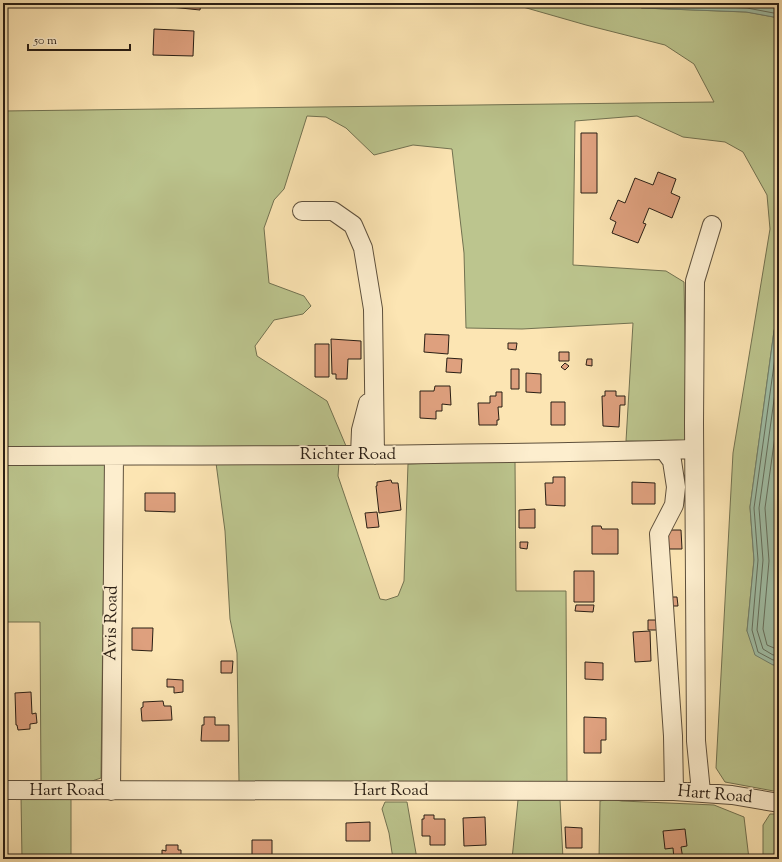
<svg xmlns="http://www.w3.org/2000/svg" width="782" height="862" viewBox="0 0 782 862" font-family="'Sorts Mill Goudy',serif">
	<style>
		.green { fill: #bcc58e; stroke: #727251 }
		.water { fill: #a0c0a8; stroke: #707f6d }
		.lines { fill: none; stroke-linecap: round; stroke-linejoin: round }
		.shore { stroke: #646f5e; stroke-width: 1 }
		.building { fill: #dea07e; stroke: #291e14 }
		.minor-casing { stroke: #5e503c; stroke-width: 20 }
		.minor { stroke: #fdeece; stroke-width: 18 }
		.labels { text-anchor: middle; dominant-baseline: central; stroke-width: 3.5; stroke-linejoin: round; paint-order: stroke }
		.street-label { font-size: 17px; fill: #291e14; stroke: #fdeece }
	</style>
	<rect width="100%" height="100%" fill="#fce5b3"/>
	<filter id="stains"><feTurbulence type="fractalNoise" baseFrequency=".005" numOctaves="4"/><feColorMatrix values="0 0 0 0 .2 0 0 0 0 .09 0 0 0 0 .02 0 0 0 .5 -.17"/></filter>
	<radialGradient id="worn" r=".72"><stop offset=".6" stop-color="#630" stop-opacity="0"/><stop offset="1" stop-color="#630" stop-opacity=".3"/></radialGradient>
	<path class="green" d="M509 3H627L642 8 747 12 779 18V311L774 331 750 507 754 560 747 631 773 665 779 663V792L725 782 716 768 733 453 770 229 767 195 743 152 725 142 683 137 637 116 575 121 573 265 666 271 684 282 687 442 626 441 633 323 522 329 466 328 464 253 452 149 413 145 374 155 346 128 326 117 307 116 284 189 274 200 264 228 269 283 304 296 311 306 303 314 274 320 255 346 257 356 327 401 346 446 3 450V111L714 102 694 64 665 45 586 25Z
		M3 460 105 461 101 778 86 783H41L40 622H3Z
		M515 460 516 591H566L567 783H239L237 653 230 619 225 531 216 463 339 462 338 476 380 599 386 600 398 596 404 581 408 464Z
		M21 796 71 797V859H22Z
		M609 799 622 801 714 805 744 817 749 859H599L600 801Z
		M518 800H560L563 859H512Z
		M385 802H407L417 859H393L389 833 382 809Z
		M770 814H779V859H763V825Z"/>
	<path class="water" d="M627 3H779V18L746 12 642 8Z
		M779 311V663L773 665 755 655 747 631 754 560 750 507 774 331Z"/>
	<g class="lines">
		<path class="shore" d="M640 3 747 8 779 14
			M779 329 754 508 758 560 752 630 758 652 773 660 779 659
			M779 364 759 508 763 560 757 630 763 649 773 655 779 654
			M779 407 765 508 769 561 763 629 767 645 774 648H779"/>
	</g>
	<path class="building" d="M162 3H201L200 10 161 6Z
		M154 29 194 31 193 56 153 55Z
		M581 133H597V193H581Z
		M658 172 676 179 671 193 680 197 672 218 649 208 643 223 646 224 638 243 612 233 616 222 610 219 618 200 625 203 635 178 653 185Z
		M425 334 449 335 448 354 424 352Z
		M331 339 361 341V359H348L347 379H336V374H332Z
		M508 343H517L516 350 508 349Z
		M315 344H329V377H315Z
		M559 352H569V361H559Z
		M447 358 462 359 461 373 446 372Z
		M587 359H592V366L586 365Z
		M565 363 569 366 565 370 561 367Z
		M511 369H519V389H511Z
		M526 373 541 374V393L526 392Z
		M435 386H450L451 405 442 404V411H436V419L420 418V391H434Z
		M605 391H616V396H625V405H620L619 427 603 426 602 396H605Z
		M496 392H502V407H498L499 420H497V425H479L478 403H490V396H496Z
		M551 402H565V425H551Z
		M553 477H565V506L546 505 545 483H553Z
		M391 480 392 483H398L401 510 379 513 376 486H377V482Z
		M632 482 655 483V504H632Z
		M145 493H175V512L145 511Z
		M535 509V528H519V510Z
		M377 512 379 527 367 528 365 513Z
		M592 526H601L602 529H618V554H592Z
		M665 530H681L682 549H666Z
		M520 542H528L527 549 520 548Z
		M574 571H594V602H574Z
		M670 597H677L678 606H670Z
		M576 605H594L593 612 575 611Z
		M648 620H657V630H648Z
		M132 628H153L152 651 132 650Z
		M650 631 651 661 635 662 633 632Z
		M221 661H233L232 673H221Z
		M585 662 603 663V680L585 679Z
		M167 679 183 680V692L174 693V687H167Z
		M31 692 32 714 36 713 37 723 30 724V729L18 730 17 725H16L15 693Z
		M163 701 164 706H171L172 720 142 721 141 708 143 707V702Z
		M204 717H215V725H229V741H201L202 725H204Z
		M584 717 606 718V740H601V753H584Z
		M424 815H434V819H445V845H430V836H422V819H424Z
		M485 817 486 845 464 846 463 818Z
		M370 822V841H346V823Z
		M565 827 582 828V848H566Z
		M685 829 687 846 681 847 683 859H674L673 848 665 849 663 831Z
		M3 840H6V859H3Z
		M252 840H272V859H252Z
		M166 845H178V850H181V859H162V850L166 851Z
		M334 855V859H317V856Z"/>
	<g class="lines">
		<defs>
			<path id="minor" d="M302 211H333L353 225 363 248 373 309 375 455
				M664 450 672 461 676 487 674 505 659 534 673 736 674 791
				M360 455 361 430 368 403
				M3 456C233 455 464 456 694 449
				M3 790 674 791 732 795 779 803
				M111 791 114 456
				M701 792 696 741 694 423 695 281 712 225"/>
		</defs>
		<use href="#minor" class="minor-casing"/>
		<use href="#minor" class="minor"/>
	</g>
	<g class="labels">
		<g class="street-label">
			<text x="348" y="455">Richter Road</text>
			<text transform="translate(112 623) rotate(-89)">Avis Road</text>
			<text x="67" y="791">Hart Road</text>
			<text x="391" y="791">Hart Road</text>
			<text transform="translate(715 795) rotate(5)">Hart Road</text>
		</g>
	</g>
	<rect width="782" height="862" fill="none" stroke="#fce5b3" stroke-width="16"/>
	<rect x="4" y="4" width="774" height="854" fill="none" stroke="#291e14" stroke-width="2"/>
	<rect x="8" y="8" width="766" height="846" fill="none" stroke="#291e14"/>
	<path d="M28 44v6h102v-6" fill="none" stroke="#291e14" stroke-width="2"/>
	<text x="34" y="44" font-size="12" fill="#291e14" stroke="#fdeece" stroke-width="3" paint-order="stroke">50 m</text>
	<rect width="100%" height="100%" filter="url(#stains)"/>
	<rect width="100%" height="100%" fill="url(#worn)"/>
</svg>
